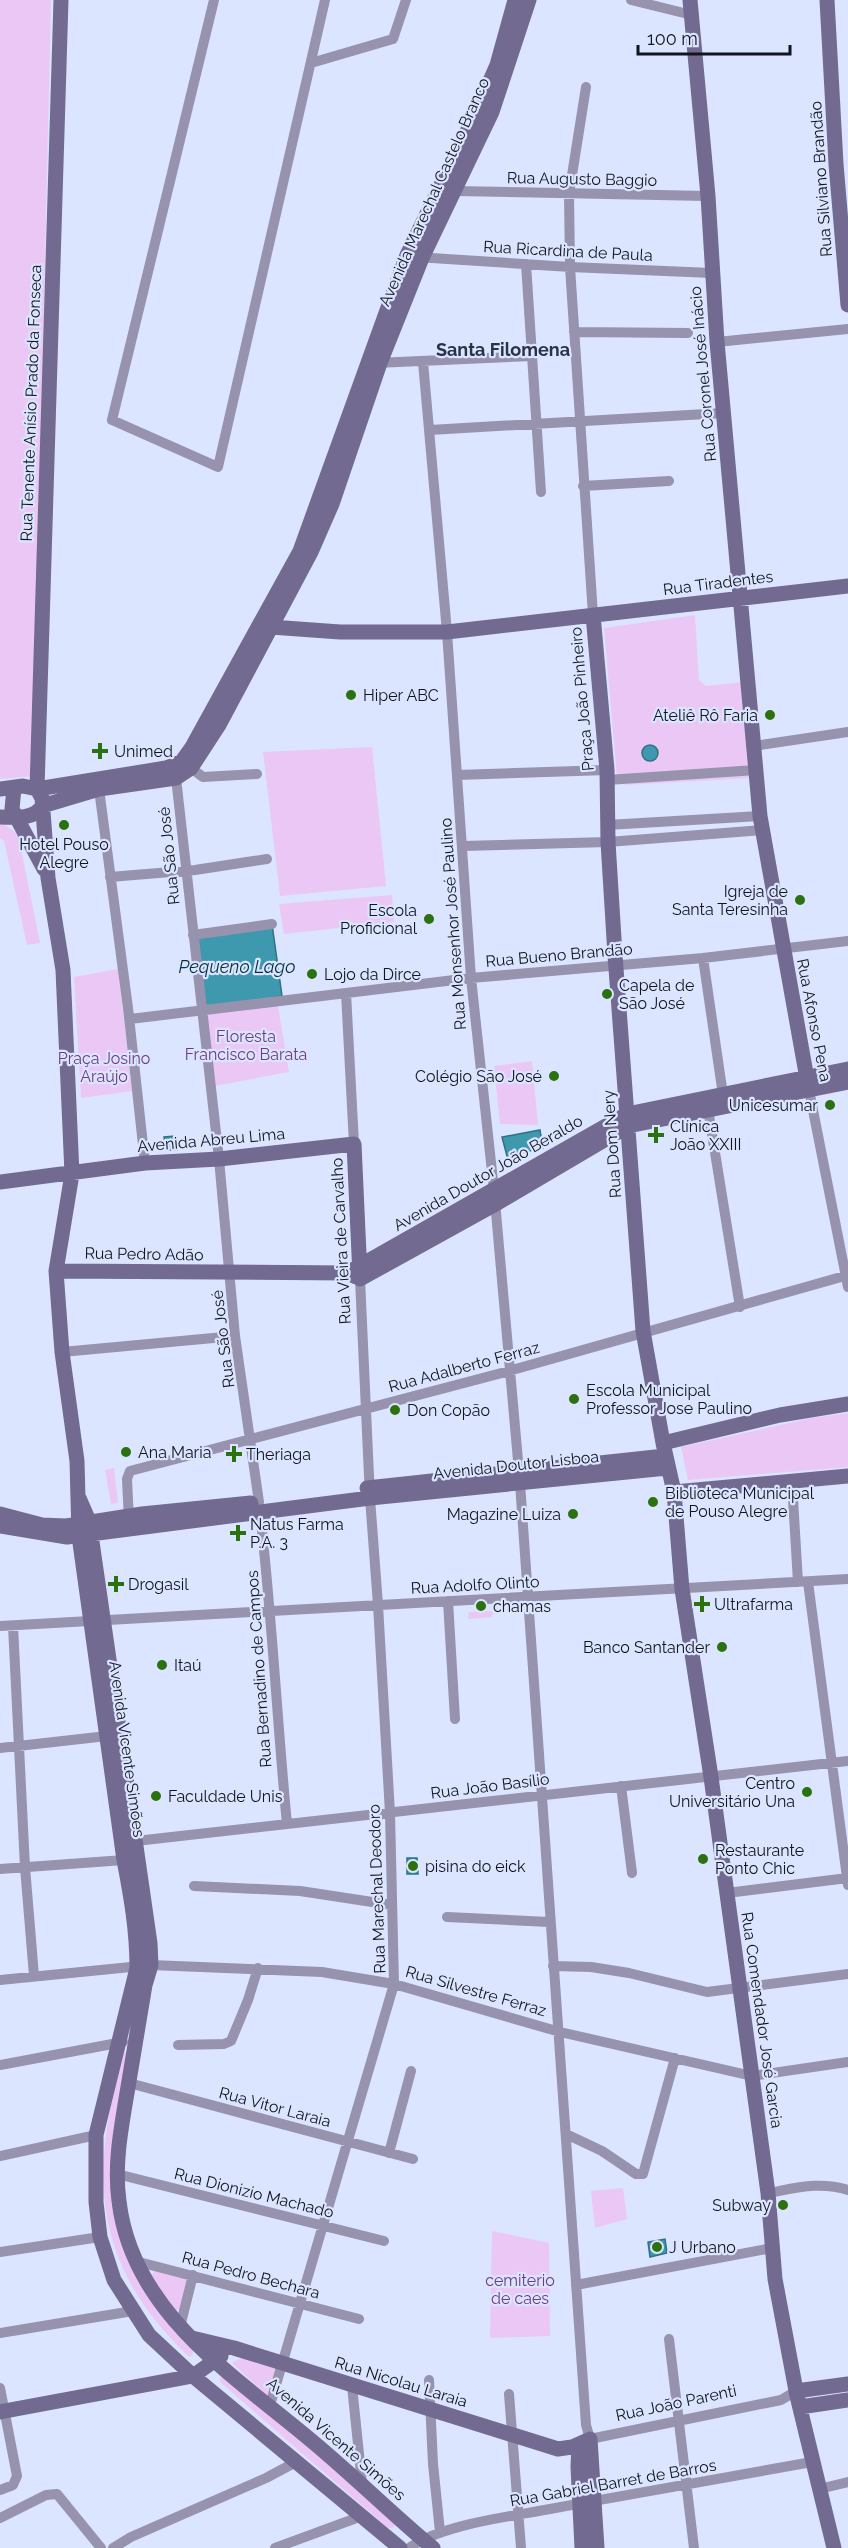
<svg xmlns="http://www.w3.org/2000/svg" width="848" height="2548" viewBox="0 0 848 2548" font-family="Raleway,sans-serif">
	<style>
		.green { fill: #ebc7f5 }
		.water { fill: #3e98ae; stroke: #307182; stroke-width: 1.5 }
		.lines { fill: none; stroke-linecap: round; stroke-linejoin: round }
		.street { stroke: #9792ad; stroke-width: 10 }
		.secondary { stroke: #726a91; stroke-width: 15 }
		.poi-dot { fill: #2c710f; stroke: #dbe5ff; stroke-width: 2 }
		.labels { text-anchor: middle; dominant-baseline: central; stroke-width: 4.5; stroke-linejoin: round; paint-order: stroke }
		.street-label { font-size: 16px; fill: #11151d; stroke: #dbe5ff }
		.poi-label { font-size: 16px; fill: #11151d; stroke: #dbe5ff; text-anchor: start }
		.park-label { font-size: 16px; fill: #703b7e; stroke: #dbe5ff }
		.neighbourhood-label { font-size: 18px; font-weight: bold; fill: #2a3245; stroke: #dbe5ff }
		.water-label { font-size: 18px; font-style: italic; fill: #05313b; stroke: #dbe5ff }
	</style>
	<rect width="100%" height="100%" fill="#dbe5ff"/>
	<path class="green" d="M0 0H51L33 776 0 779Z
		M695 615 699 680 706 686 744 682 751 778 625 785 617 777 604 628Z
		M372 747 386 886 280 896 263 752Z
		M0 822 18 834 40 943 27 945 4 841 0 838Z
		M392 895 394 922 284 934 279 904Z
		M118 969 132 1091 81 1098 74 977Z
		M278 1006 289 1072 215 1086 205 1013Z
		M532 1061 538 1125 500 1124 494 1066Z
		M848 1413V1467L688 1480 681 1447 812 1418Z
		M114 1468 118 1503 111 1504 105 1470Z
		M493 1611 492 1617 468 1619 469 1612Z
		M123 2052H127L112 2167 136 2274 152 2303 194 2349 192 2356H188C112 2283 90 2209 111 2105 114 2089 115 2066 123 2052Z
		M623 2188 627 2219 595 2228 591 2191Z
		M492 2231 549 2243 550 2336 490 2338Z
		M156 2269 187 2277 181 2309 174 2311 151 2276Z
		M243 2357 277 2366 268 2396 232 2363Z
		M223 2374 394 2520 396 2525 392 2528H388L220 2382V2378Z"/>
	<path class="water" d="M642 753a8 8 0 1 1 16 0a8 8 0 1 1-16 0Z
		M272 924 282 996 202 1010 193 935Z
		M540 1130 543 1148 507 1156 502 1137Z
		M175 1136 177 1150H166L164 1137Z
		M407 1858H417L418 1874H407Z
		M665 2239 667 2253 650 2257 648 2242Z"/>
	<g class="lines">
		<path class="street" d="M214 0 112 420 218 467 325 0
			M631 0 692 15
			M311 63 393 39 406 0
			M586 87 569 194 570 267 593 615
			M455 191 708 196
			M416 257 570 267 712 273
			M526 264 541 492
			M574 332 688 333
			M717 342 848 329
			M423 362 447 632 471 978 494 1190 520 1483 586 2425 590 2439 781 2400 796 2391
			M376 363 532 356
			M430 430 723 413
			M583 486 669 481
			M754 746 848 732
			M191 768 203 777 257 774
			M457 775 607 770
			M176 778 219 1159 235 1336 259 1502
			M607 780 756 770
			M99 789 128 1008 145 1163
			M607 825 760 816
			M463 846 608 842 763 830
			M110 877 195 870 267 859
			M193 935 272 924
			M703 958 723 1095
			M346 993 354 1144
			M130 1019 471 978 703 958 848 941
			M809 1090 848 1287
			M707 1103 740 1307
			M62 1352 235 1336
			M792 1482 798 1582
			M260 1512C272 1616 277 1720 287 1824
			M129 1521 127 1479 130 1471 509 1371 848 1275
			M808 1582 848 1885
			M448 1601 455 1719
			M0 1626 848 1579
			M13 1626 25 1867 34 1976
			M0 1748 107 1736
			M621 1786 632 1873
			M136 1841 848 1761
			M0 1869 124 1860
			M194 1886 300 1891 392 1905
			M727 1893 848 1878
			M447 1917 549 1922
			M553 1966 591 1967 629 1973 707 1992 848 1974
			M0 1980 151 1965 322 1972 394 1984 560 2032 752 2076 848 2062
			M178 2045 224 2044 231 2041 248 2000 258 1968
			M0 2065 123 2042
			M129 2083 413 2159
			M566 2134 602 2151 636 2174H643L675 2058
			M389 2153 411 2071
			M0 2156 96 2135
			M117 2174 384 2241
			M768 2193C796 2188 820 2181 848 2190
			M0 2252 100 2237
			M135 2261 359 2319
			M576 2285 772 2248
			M180 2327 193 2275
			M0 2333 133 2311
			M669 2339 694 2548
			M429 2380 433 2464 440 2532
			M352 2386 362 2483
			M0 2388 17 2476 13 2485 0 2490
			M509 2394 521 2548
			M270 2405 394 1984 390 1813 378 1605 370 1498 360 1279
			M819 2489 848 2482
			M0 2518 46 2495 57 2494 101 2548
			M113 2548 131 2537 266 2478 296 2462
			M275 2548 362 2516
			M409 2548C443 2524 508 2517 550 2509 637 2493 724 2478 812 2462"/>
		<path class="secondary" d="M61 0 37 789 42 798 48 878 63 970 72 1174 56 1271 62 1352 77 1461 79 1536 124 1860C131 1896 137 1931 137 1968L96 2135V2202L100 2237 114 2280 149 2335 193 2376 400 2548
			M690 0 708 196 717 342 760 816 809 1090
			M827 0 836 164 848 305
			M593 615 607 770 608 842 615 955 643 1331 663 1443
			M263 630 271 627 340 632H447L848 586
			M14 788 12 809 44 869
			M0 789 23 786 37 789 166 768 182 761 192 747 300 551 407 255 475 115 497 65 515 0
			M42 806 99 789 176 778 191 768 219 725 311 552 332 504 380 363 422 258 492 112 529 0
			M0 817C15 817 34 820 42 806
			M0 1182 145 1163 219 1159 354 1144 360 1276
			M56 1271 347 1273 356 1277
			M347 1273 627 1114 848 1069
			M360 1279 494 1205 628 1126 848 1082
			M848 1404 780 1415 663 1443 674 1492 848 1476
			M367 1488 665 1456
			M674 1492 682 1589 711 1777 768 2193 775 2279 797 2396 834 2548
			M79 1498 89 1521 150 1943 151 1965 145 1985C139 2021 133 2057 127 2093 121 2129 114 2165 119 2201 132 2313 235 2376 313 2442 354 2476 392 2514 433 2548
			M0 1514 42 1525 66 1526 142 1514 251 1503
			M0 1526 67 1537 370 1498 667 1468
			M192 2338 234 2348 558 2449 572 2447 590 2439 597 2548
			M796 2391 848 2384
			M800 2407 848 2400
			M0 2412 193 2376 221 2356
			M579 2444 578 2467 582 2548"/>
	</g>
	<g class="poi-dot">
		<circle cx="351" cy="695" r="6"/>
		<circle cx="770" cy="715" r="6"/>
		<path d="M97 742h6v6h6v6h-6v6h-6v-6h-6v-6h6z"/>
		<circle cx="64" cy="825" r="6"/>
		<circle cx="800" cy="900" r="6"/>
		<circle cx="429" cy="919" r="6"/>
		<circle cx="312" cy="974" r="6"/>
		<circle cx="607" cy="994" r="6"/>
		<circle cx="554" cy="1076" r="6"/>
		<circle cx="830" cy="1105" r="6"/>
		<path d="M653 1126h6v6h6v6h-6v6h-6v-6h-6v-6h6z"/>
		<circle cx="574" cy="1399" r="6"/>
		<circle cx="395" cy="1410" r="6"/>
		<circle cx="126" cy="1452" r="6"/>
		<path d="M231 1445h6v6h6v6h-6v6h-6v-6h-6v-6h6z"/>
		<circle cx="653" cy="1502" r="6"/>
		<circle cx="573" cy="1514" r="6"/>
		<path d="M235 1524h6v6h6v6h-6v6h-6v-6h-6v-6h6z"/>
		<path d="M113 1575h6v6h6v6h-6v6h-6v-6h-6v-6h6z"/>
		<path d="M699 1595h6v6h6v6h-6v6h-6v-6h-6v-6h6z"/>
		<circle cx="481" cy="1606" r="6"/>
		<circle cx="722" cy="1647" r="6"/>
		<circle cx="162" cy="1665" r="6"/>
		<circle cx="807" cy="1792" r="6"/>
		<circle cx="156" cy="1796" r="6"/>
		<circle cx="703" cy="1859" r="6"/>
		<circle cx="413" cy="1866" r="6"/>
		<circle cx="783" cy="2205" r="6"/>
		<circle cx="657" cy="2247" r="6"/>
	</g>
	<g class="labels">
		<g class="street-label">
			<text transform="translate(582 179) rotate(1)">Rua Augusto Baggio</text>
			<text transform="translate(821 179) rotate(-94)">Rua Silviano Brandão</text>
			<text transform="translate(434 192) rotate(-66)">Avenida Marechal Castelo Branco</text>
			<text transform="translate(568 251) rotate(3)">Rua Ricardina de Paula</text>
			<text transform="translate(703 374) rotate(-95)">Rua Coronel José Inácio</text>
			<text transform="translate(31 403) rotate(-88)">Rua Tenente Anísio Prado da Fonseca</text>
			<text transform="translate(718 583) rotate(-7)">Rua Tiradentes</text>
			<text transform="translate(582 699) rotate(-95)">Praça João Pinheiro</text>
			<text transform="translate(169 856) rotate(-96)">Rua São José</text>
			<text transform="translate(453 924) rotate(-94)">Rua Monsenhor José Paulino</text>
			<text transform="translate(559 955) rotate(-5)">Rua Bueno Brandão</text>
			<text transform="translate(814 1020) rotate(79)">Rua Afonso Pena</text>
			<text transform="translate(211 1140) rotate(-5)">Avenida Abreu Lima</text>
			<text transform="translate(612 1144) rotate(-94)">Rua Dom Nery</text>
			<text transform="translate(488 1173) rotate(-30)">Avenida Doutor João Beraldo</text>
			<text transform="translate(341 1241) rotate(-93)">Rua Vieira de Carvalho</text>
			<text transform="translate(144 1254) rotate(1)">Rua Pedro Adão</text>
			<text transform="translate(223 1339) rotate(-97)">Rua São José</text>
			<text transform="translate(464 1367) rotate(-15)">Rua Adalberto Ferraz</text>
			<text transform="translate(516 1465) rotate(-6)">Avenida Doutor Lisboa</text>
			<text transform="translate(475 1585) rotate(-3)">Rua Adolfo Olinto</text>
			<text transform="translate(259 1669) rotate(-94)">Rua Bernadino de Campos</text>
			<text transform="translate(127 1749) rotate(82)">Avenida Vicente Simões</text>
			<text transform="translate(490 1786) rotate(-7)">Rua João Basílio</text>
			<text transform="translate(377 1889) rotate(-92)">Rua Marechal Deodoro</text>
			<text transform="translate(476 1991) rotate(16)">Rua Silvestre Ferraz</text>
			<text transform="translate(762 2020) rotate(82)">Rua Comendador José Garcia</text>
			<text transform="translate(275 2107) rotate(15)">Rua Vitor Laraia</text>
			<text transform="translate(254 2193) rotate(14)">Rua Dionizio Machado</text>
			<text transform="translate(251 2275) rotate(15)">Rua Pedro Bechara</text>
			<text transform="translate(401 2382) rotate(17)">Rua Nicolau Laraia</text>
			<text transform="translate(676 2403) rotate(-12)">Rua João Parenti</text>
			<text transform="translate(336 2439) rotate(41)">Avenida Vicente Simões</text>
			<text transform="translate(613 2483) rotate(-10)">Rua Gabriel Barret de Barros</text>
		</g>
		<g class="poi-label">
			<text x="363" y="695">Hiper ABC</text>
			<text x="758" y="715" text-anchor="end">Ateliê Rô Faria</text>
			<text x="114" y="751">Unimed</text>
			<text x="64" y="844" text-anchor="middle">Hotel Pouso<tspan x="64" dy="18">Alegre</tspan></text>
			<text x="788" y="891" text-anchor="end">Igreja de<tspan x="788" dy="18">Santa Teresinha</tspan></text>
			<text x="417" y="910" text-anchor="end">Escola<tspan x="417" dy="18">Proficional</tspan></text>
			<text x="324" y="974">Lojo da Dirce</text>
			<text x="619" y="985">Capela de<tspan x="619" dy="18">São José</tspan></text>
			<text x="542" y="1076" text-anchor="end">Colégio São José</text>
			<text x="818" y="1105" text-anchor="end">Unicesumar</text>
			<text x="670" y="1126">Clínica<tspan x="670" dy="18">João XXIII</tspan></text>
			<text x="586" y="1390">Escola Municipal<tspan x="586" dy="18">Professor Jose Paulino</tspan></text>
			<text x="407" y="1410">Don Copão</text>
			<text x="138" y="1452">Ana Maria</text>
			<text x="246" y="1454">Theriaga</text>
			<text x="665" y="1493">Biblioteca Municipal<tspan x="665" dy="18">de Pouso Alegre</tspan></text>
			<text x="561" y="1514" text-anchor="end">Magazine Luiza</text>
			<text x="250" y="1524">Natus Farma<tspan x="250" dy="18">P.A. 3</tspan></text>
			<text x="128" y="1584">Drogasil</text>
			<text x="714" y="1604">Ultrafarma</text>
			<text x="493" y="1606">chamas</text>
			<text x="710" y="1647" text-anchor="end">Banco Santander</text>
			<text x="174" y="1665">Itaú</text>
			<text x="795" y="1783" text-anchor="end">Centro<tspan x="795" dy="18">Universitário Una</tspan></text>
			<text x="168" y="1796">Faculdade Unis</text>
			<text x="715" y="1850">Restaurante<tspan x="715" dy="18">Ponto Chic</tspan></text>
			<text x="425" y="1866">pisina do eick</text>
			<text x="771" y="2205" text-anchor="end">Subway</text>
			<text x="669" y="2247">J Urbano</text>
		</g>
		<g class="park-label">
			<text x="246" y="1036">Floresta<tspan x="246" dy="18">Francisco Barata</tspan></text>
			<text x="104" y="1058">Praça Josino<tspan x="104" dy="18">Araújo</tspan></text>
			<text x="520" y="2280">cemiterio<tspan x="520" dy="18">de caes</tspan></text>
		</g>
		<g class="neighbourhood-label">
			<text x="503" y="349">Santa Filomena</text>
		</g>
		<g class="water-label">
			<text x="237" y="966">Pequeno Lago</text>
		</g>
	</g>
	<path d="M638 45v9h152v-9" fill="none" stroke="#11151d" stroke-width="3"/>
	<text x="647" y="45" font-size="18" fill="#11151d" stroke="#dbe5ff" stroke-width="4.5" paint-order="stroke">100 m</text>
</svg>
